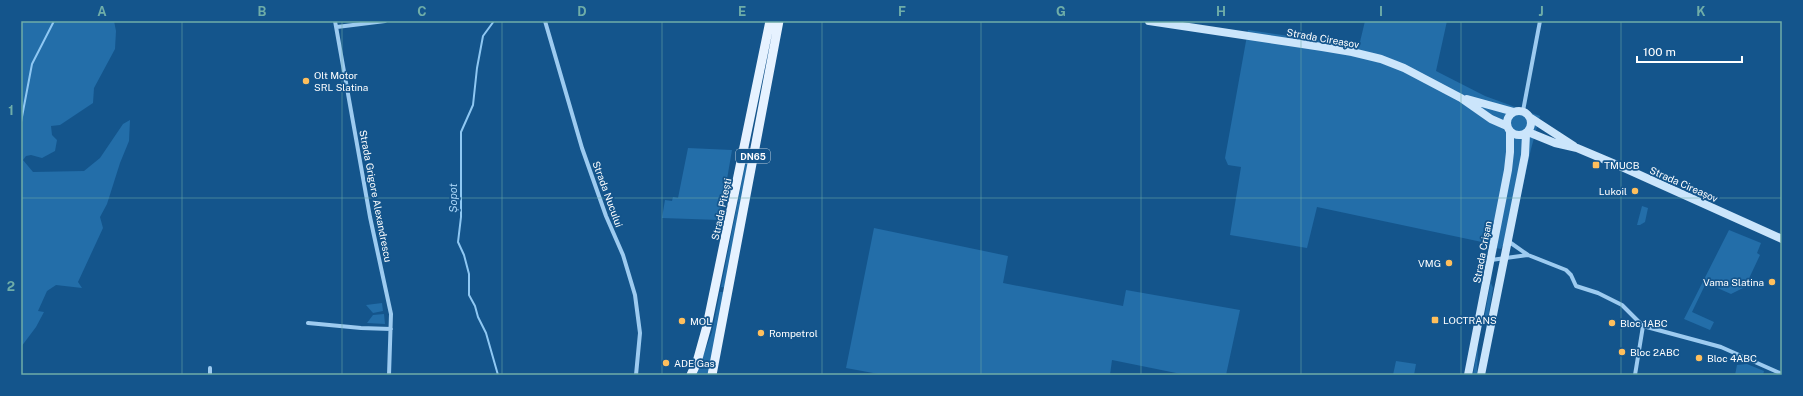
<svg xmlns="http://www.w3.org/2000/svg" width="1803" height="396" viewBox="0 0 1803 396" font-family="'Public Sans',sans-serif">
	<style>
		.green { fill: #236ea9 }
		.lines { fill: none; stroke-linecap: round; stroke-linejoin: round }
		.stream { stroke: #8fc8f3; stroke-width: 2 }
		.minor { stroke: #9dcbf0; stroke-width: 4 }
		.secondary { stroke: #cbe5fb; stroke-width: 8 }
		.primary { stroke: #e6f2ff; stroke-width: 9 }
		.grid { fill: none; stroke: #6fada8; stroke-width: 1; stroke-opacity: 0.55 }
		.poi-dot { fill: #ffbf5c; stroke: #14558c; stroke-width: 1.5 }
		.labels { text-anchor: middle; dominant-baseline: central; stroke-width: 3.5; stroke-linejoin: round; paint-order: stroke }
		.shield { fill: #14558c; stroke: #b8ccdc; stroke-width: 1 }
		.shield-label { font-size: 9px; font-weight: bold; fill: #fff }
		.street-label { font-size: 10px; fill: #fff; stroke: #14558c }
		.poi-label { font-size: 10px; fill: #fff; stroke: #14558c; text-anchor: start }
		.water-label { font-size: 11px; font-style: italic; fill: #a9d5f7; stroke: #14558c }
		.neatline { fill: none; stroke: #6fada8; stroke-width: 1.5 }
		.grid-label { font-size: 13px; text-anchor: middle; font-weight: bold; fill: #6fada8 }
	</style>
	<rect width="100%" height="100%" fill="#14558c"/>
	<path class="green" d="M21 21H114L116 31 115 49 94 88 93 103 60 125 51 126 52 135 57 140 55 151 42 158 31 155 26 156 23 160 33 172 84 171 100 158 123 124 130 120 129 141 120 163 107 204 100 217 103 228 78 282 82 288 56 285 47 291 38 311 44 312 36 327 21 347Z
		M1365 21H1447L1436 71 1485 96 1540 116 1531 149 1509 248 1502 246 1501 249 1496 248V245L1317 207 1307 248 1230 235 1241 167 1228 165 1225 158 1248 30 1359 46Z
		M688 148 732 150 720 220 662 218 665 200 672 201 673 197 678 198Z
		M748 150H750L727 288 721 287Z
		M1642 206 1648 208 1645 222 1640 225H1637Z
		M874 228 1008 256 1003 283 1123 306 1126 290 1240 310 1226 375H1186L1112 360 1110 375H884L846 368Z
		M1729 230 1761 243 1757 253 1760 255 1745 287 1731 294 1706 283 1692 312 1714 322 1710 330 1684 319Z
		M1493 269 1491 283 1493 288 1487 324 1483 325Z
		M720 292H725L709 375H696L712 332Z
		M382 303 383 311 373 313 366 305Z
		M384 314 385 324 367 323 373 315Z
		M1478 345 1477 375H1473Z
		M1396 361 1416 364 1414 375H1393Z
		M1747 364 1764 371 1763 375H1735L1737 365Z"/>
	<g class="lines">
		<path class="stream" d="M494 21 483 36 477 68 473 105 461 132V217L458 242 464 255 469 274V295L475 306 478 317 486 333 498 375
			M21 122 32 64 54 21"/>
		<path class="minor" d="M335 21 370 217 391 314 389 375
			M545 21 582 148 606 216 623 255 635 295 640 333 636 375
			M337 27 385 21
			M1523 111 1540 21
			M1508 241 1528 255 1566 270 1571 275 1576 286 1598 293 1622 305 1643 326 1721 347 1782 374
			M1491 260 1528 255
			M308 323 361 328 391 329
			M210 375V368
			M1635 375 1643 326"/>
		<path class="secondary" d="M1149 21 1322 47 1352 52 1381 59 1404 68 1461 98 1491 119 1507 126
			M1467 99 1514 112
			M1507 123a12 12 0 1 1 24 0a12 12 0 1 1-24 0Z
			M1531 118 1574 146
			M1528 132 1555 143 1577 148 1622 167 1782 239
			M1468 375 1508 170 1510 152V132
			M1481 375 1525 155 1526 134"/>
		<path class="primary" d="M691 375 697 362 707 326 770 21
			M712 375 779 21"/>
	</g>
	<path class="grid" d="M182 21V375M342 21V375M502 21V375M662 21V375M822 21V375M981 21V375M1141 21V375M1301 21V375M1461 21V375M1621 21V375M21 198H1782"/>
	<g class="poi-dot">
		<circle cx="306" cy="81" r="4"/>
		<rect x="1592" y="161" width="8" height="8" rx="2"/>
		<circle cx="1635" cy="191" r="4"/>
		<circle cx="1449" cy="263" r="4"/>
		<circle cx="1772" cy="282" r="4"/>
		<rect x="1431" y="316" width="8" height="8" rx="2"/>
		<circle cx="682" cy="321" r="4"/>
		<circle cx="1612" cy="323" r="4"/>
		<circle cx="761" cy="333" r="4"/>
		<circle cx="1622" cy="352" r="4"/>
		<circle cx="1699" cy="358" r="4"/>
		<circle cx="666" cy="363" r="4"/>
	</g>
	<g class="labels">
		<rect class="shield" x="736" y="149" width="34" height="14" rx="3"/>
		<g class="shield-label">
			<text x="753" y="156">DN65</text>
		</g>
		<g class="street-label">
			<text transform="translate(1323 38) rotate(10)">Strada Cireașov</text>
			<text transform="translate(1684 184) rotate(24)">Strada Cireașov</text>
			<text transform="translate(608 194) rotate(70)">Strada Nucului</text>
			<text transform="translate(376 196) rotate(79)">Strada Grigore Alexandrescu</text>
			<text transform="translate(721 209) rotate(-78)">Strada Pitești</text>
			<text transform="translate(1482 252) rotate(-79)">Strada Crișan</text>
		</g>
		<g class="poi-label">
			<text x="314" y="75">Olt Motor<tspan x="314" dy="12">SRL Slatina</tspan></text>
			<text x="1604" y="165">TMUCB</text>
			<text x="1627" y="191" text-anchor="end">Lukoil</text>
			<text x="1441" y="263" text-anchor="end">VMG</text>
			<text x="1764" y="282" text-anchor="end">Vama Slatina</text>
			<text x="1443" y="320">LOCTRANS</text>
			<text x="690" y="321">MOL</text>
			<text x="1620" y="323">Bloc 1ABC</text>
			<text x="769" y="333">Rompetrol</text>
			<text x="1630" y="352">Bloc 2ABC</text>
			<text x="1707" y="358">Bloc 4ABC</text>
			<text x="674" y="363">ADE Gas</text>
		</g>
		<g class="water-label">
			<text transform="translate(453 198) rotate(-90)">Șopot</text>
		</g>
	</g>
	<rect width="1803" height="396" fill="none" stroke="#14558c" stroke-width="44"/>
	<path d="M1637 56v6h105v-6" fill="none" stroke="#ffffff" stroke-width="2"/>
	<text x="1643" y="56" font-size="12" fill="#ffffff" stroke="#14558c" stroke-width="3" paint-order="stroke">100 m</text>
	<rect x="22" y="22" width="1759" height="352" class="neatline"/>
	<g class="grid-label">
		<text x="102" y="16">A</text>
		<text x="262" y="16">B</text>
		<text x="422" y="16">C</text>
		<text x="582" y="16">D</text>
		<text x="742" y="16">E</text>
		<text x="902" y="16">F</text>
		<text x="1061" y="16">G</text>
		<text x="1221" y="16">H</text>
		<text x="1381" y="16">I</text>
		<text x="1541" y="16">J</text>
		<text x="1701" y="16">K</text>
		<text x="11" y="115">1</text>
		<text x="11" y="291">2</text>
	</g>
</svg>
